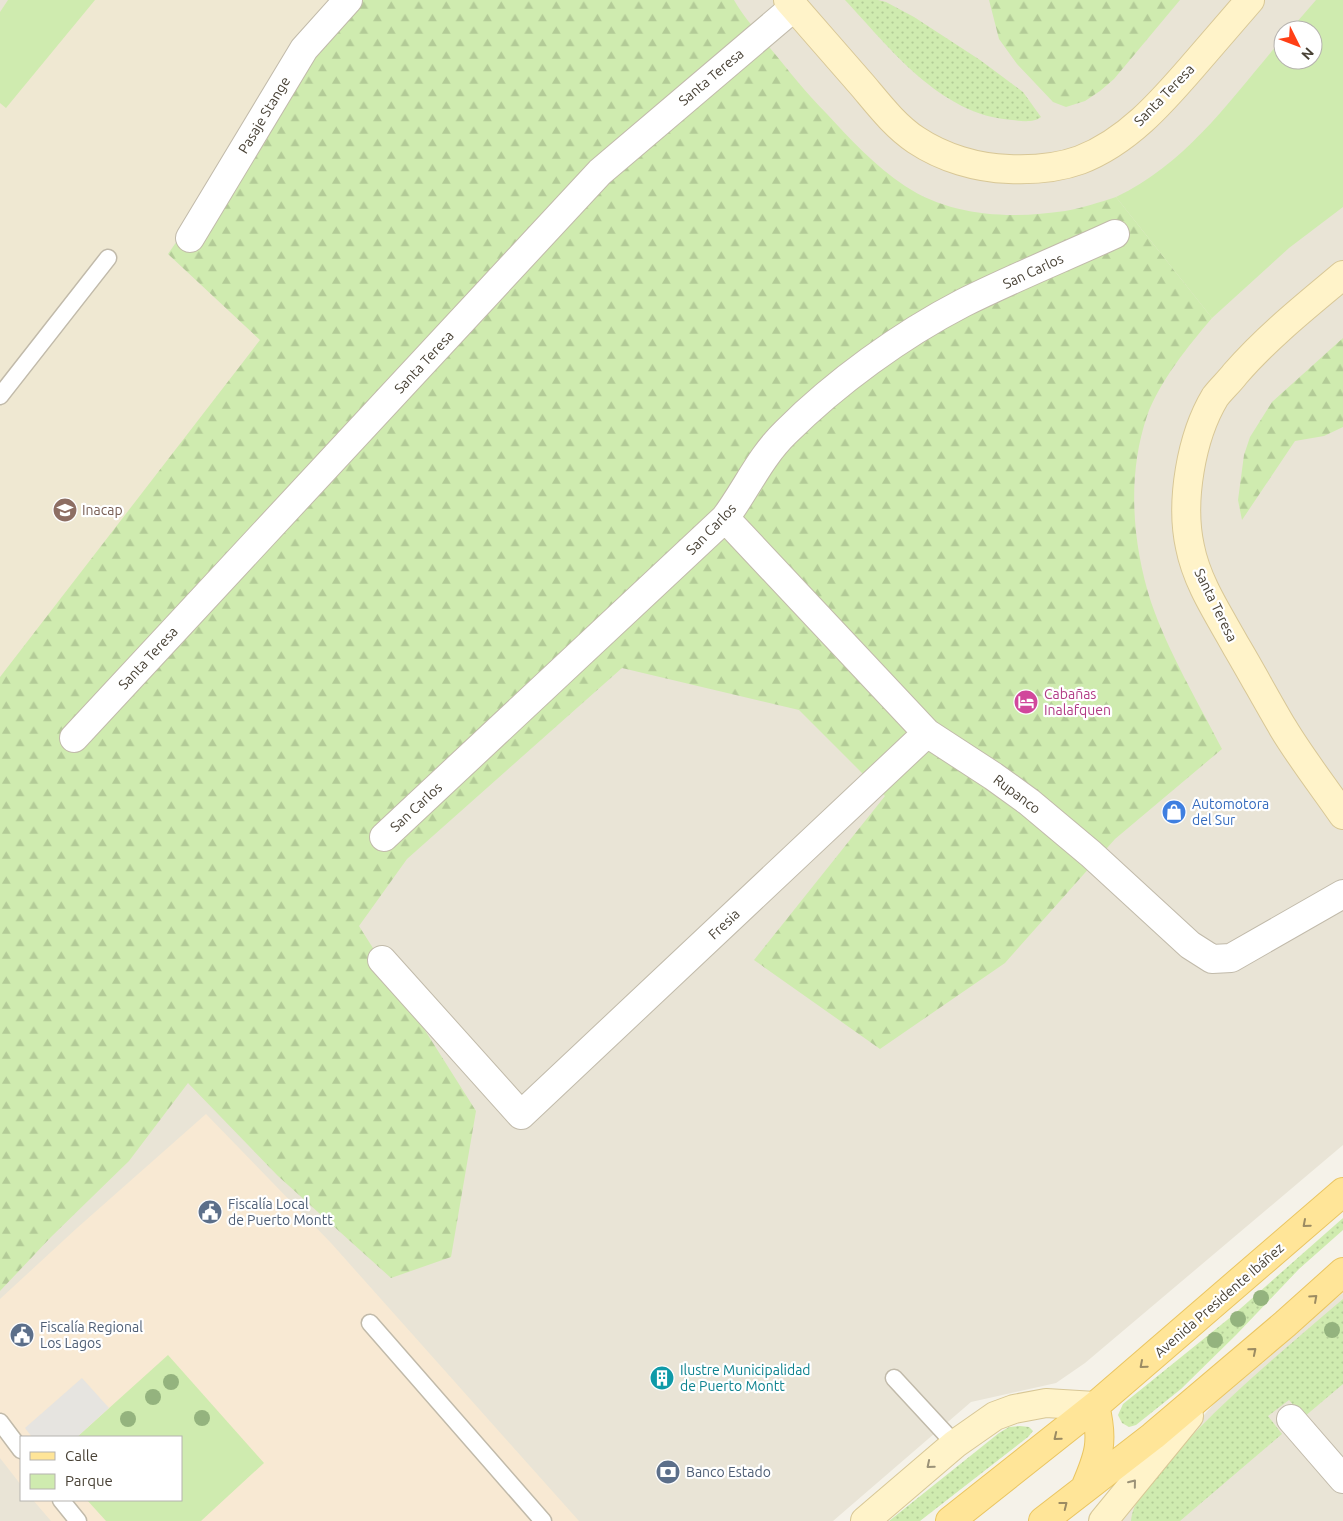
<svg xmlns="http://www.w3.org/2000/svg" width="1343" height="1521" viewBox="0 0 1343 1521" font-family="Ubuntu,sans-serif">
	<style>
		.residential { fill: #e9e4d6; fill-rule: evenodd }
		.commercial { fill: #f8e9d3 }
		.education { fill: #efe8d2 }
		.grass { fill: url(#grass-dots) }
		.forest { fill: url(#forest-firs) }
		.green { fill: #cfebaf }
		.parking { fill: #e6e4e0 }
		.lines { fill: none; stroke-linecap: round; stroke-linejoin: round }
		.lane-casing { stroke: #c1baaa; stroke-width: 19 }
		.street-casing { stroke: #c1baaa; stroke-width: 30 }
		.secondary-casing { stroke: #d8c796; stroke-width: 30 }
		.primary-casing { stroke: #eac561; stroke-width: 30 }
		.lane { stroke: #fff; stroke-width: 16 }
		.street { stroke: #fff; stroke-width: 28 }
		.secondary { stroke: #fff3c9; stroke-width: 28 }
		.primary { stroke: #ffe598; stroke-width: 28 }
		.tree { fill: #94b37e }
		.oneway { stroke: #9b8b62 }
		.oneway2 { stroke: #9b9278 }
		.labels { text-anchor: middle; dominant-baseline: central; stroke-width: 4.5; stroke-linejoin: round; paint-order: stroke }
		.street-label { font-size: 14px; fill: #494236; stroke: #fff }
		.education-label { font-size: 14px; fill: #785e54; stroke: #fff; text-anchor: start }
		.hotel-label { font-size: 14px; fill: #b23c85; stroke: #fff; text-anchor: start }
		.shop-label { font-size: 14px; fill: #366cbe; stroke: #fff; text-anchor: start }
		.service-label { font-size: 14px; fill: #4e5e75; stroke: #fff; text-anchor: start }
		.culture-label { font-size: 14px; fill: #0d838f; stroke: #fff; text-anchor: start }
	</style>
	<defs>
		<pattern id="grass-dots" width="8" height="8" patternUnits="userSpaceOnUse" patternTransform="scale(1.25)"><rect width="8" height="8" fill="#cfebaf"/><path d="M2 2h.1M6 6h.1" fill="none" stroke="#b3cb97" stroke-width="1.8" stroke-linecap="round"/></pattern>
		<pattern id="forest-firs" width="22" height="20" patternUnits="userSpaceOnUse" patternTransform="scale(1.25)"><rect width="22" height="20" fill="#cfebaf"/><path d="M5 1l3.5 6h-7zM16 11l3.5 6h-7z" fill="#b3cb97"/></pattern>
	</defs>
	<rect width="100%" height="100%" fill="#f5f2e9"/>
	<path class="residential" d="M0 0H1343V1145L1085 1363 1056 1383 971 1402 833 1521H0ZM1283 30H1313V60H1283ZM21 1437H181V1500H21Z
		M1343 1293V1521H1112L1231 1384Z"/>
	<path class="commercial" d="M206 1114 331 1243 579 1521H51L33 1500H181V1437H21V1485L0 1458V1299L77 1228Z"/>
	<path class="education" d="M8 0H336L309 32 168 254 260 340 0 681V12Z"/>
	<path class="grass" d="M845 0H878L886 2 914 17 980 60 1023 92 1041 117C1034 123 1021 121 1012 120 940 115 890 48 845 0Z
		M1343 1218V1230L1299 1269 1236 1335 1181 1389 1136 1425 1129 1427 1122 1423 1118 1415 1123 1404 1232 1316Z
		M1343 1299V1384L1304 1417 1289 1400 1268 1416 1282 1434 1180 1521H1131C1133 1500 1149 1485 1162 1469 1215 1406 1280 1353 1343 1299Z
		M1020 1426 1029 1427 1033 1431 1028 1437 920 1521H889L999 1433 1009 1427Z"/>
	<path class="forest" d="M357 0H734C744 18 758 32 770 48 789 71 806 93 827 114 851 140 875 166 905 186 952 217 1011 219 1065 211 1083 208 1100 202 1116 197L1212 318C1189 345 1159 382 1147 416 1127 475 1132 543 1151 602 1168 652 1198 702 1222 749L1115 839 1005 963 880 1049 754 960 885 796 799 710 622 668 407 859 359 926 476 1111 451 1257 391 1278 278 1176 188 1083 129 1161 51 1237 0 1291V677L260 340 168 254 309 52Z
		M989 0H1180L1114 79 1100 91 1085 101 1066 107 1053 102 1017 64 999 39Z
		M1343 338V427L1324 436 1295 441 1242 520 1238 500 1244 455 1250 437 1272 402Z"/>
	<path class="green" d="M8 0H95L6 108 0 103V12Z
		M1316 0H1343V207L1289 248 1212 318 1116 197C1189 162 1232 97 1283 38V60H1313V30H1290Z
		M168 1355 264 1463 201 1521H106L87 1500H181V1437H77Z"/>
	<path class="parking" d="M82 1378 109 1408 77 1437H32L25 1428Z"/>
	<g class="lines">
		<defs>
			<path id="lane" d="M0 396 108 258
				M370 1323 543 1521
				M894 1378 955 1444
				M0 1422 21 1450
				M61 1500 78 1521"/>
			<path id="street" d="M190 238 304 49 348 0
				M725 518 927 733 993 776 1029 802 1091 854 1190 945 1212 959 1231 958 1343 894
				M74 738 600 172 794 7
				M384 837 725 518C746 490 760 457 786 432 835 383 901 335 963 303 1013 278 1065 257 1115 234
				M382 960 521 1115 927 733
				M1291 1419 1343 1479"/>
			<path id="secondary" d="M788 0C813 29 838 57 863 86 879 105 895 126 916 140 943 158 977 168 1009 169 1032 170 1058 168 1080 160 1127 142 1161 103 1193 66 1212 44 1231 22 1250 0
				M1343 275C1306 306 1267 337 1235 374 1229 382 1221 389 1215 397 1191 437 1180 502 1190 547 1197 583 1219 615 1236 646 1252 673 1267 701 1283 728 1301 758 1323 786 1343 815
				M865 1521 955 1444 995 1416 1014 1409 1046 1403 1095 1406
				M1103 1521 1189 1416"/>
			<path id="primary" d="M1085 1488C1099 1456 1104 1441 1095 1406
				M950 1521 1095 1406 1343 1192
				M1043 1521 1153 1436 1285 1324 1343 1272"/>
		</defs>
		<use href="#lane" class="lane-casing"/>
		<use href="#street" class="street-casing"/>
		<use href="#secondary" class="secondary-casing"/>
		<use href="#primary" class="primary-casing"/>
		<use href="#lane" class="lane"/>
		<use href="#street" class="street"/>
		<use href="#secondary" class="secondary"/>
		<use href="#primary" class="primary"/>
	</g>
	<g class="tree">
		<circle cx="1261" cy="1298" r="8"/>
		<circle cx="1238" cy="1319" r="8"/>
		<circle cx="1332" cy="1330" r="8"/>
		<circle cx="1215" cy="1340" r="8"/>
		<circle cx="171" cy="1382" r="8"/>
		<circle cx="153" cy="1397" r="8"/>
		<circle cx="202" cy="1418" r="8"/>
		<circle cx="128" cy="1419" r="8"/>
	</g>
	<defs><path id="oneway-chevron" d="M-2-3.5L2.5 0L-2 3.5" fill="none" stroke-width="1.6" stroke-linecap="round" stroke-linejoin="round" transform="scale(1.25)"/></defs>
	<g class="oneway">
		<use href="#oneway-chevron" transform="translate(1306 1224) rotate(139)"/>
		<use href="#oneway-chevron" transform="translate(1314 1298) rotate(-42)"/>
		<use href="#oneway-chevron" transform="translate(1253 1351) rotate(-40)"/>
		<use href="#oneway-chevron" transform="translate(1143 1365) rotate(139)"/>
		<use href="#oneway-chevron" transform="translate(1057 1437) rotate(141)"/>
		<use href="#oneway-chevron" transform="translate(1064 1505) rotate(-38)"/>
	</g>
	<g class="oneway2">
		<use href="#oneway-chevron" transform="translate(930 1465) rotate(140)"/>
		<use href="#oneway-chevron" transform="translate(1133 1483) rotate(-51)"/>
	</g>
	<defs>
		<symbol id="university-disc" viewBox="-11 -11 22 22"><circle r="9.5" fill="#8d6e63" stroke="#fff"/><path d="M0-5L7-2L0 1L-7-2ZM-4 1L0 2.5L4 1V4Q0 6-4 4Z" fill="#fff"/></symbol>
		<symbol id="hotel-disc" viewBox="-11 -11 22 22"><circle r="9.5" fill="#d1479c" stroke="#fff"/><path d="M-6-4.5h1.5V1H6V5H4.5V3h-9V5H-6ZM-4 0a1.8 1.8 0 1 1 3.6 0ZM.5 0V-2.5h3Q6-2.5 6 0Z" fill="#fff"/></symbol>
		<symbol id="shop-disc" viewBox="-11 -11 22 22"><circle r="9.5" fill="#3f7fe0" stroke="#fff"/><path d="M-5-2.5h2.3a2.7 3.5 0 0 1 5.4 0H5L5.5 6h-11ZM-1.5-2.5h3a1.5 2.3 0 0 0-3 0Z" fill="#fff"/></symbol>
		<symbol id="civic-disc" viewBox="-11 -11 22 22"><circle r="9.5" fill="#5c6f8a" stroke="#fff"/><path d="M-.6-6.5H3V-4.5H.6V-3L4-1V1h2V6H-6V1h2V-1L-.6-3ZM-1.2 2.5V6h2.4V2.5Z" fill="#fff"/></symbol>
		<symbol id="building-disc" viewBox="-11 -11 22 22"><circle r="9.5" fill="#0f9aa8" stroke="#fff"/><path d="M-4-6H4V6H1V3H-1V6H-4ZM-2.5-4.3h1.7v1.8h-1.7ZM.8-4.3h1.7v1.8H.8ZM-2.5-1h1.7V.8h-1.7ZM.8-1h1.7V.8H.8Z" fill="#fff"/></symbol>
		<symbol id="bank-disc" viewBox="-11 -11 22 22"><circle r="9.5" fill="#5c6f8a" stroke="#fff"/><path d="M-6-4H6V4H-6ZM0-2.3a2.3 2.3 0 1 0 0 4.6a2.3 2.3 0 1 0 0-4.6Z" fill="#fff"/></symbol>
	</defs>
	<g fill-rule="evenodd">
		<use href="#university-disc" x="51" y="496" width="28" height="28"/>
		<use href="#hotel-disc" x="1012" y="688" width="28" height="28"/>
		<use href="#shop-disc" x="1160" y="798" width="28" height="28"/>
		<use href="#civic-disc" x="196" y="1198" width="28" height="28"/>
		<use href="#civic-disc" x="8" y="1321" width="28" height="28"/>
		<use href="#building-disc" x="648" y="1364" width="28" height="28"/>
		<use href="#bank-disc" x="654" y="1458" width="28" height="28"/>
	</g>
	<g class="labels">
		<g class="street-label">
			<text transform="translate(711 77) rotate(-40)">Santa Teresa</text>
			<text transform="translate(1164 95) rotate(-46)">Santa Teresa</text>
			<text transform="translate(264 115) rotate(-59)">Pasaje Stange</text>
			<text transform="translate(1033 271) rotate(-25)">San Carlos</text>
			<text transform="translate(424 362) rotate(-47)">Santa Teresa</text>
			<text transform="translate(711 529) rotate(-46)">San Carlos</text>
			<text transform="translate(1216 605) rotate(64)">Santa Teresa</text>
			<text transform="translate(148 658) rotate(-47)">Santa Teresa</text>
			<text transform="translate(1017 794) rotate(37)">Rupanco</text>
			<text transform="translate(416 807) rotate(-43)">San Carlos</text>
			<text transform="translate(724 924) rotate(-43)">Fresia</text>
			<text transform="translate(1219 1300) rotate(-41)">Avenida Presidente Ibáñez</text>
		</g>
		<g class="education-label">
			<text x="82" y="510">Inacap</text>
		</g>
		<g class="hotel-label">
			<text x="1044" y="694">Cabañas<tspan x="1044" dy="16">Inalafquen</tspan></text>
		</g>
		<g class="shop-label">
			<text x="1192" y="804">Automotora<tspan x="1192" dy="16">del Sur</tspan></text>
		</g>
		<g class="service-label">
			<text x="228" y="1204">Fiscalía Local<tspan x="228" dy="16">de Puerto Montt</tspan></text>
			<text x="40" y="1327">Fiscalía Regional<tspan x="40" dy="16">Los Lagos</tspan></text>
			<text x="686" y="1472">Banco Estado</text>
		</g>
		<g class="culture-label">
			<text x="680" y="1370">Ilustre Municipalidad<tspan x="680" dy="16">de Puerto Montt</tspan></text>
		</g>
	</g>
	<rect x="20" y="1436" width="162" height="65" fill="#ffffff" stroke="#b6b3af"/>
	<rect x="30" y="1452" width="25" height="8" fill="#ffe598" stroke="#b6b3af"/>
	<text x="65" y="1461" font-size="15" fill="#494236">Calle</text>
	<rect x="30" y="1474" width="25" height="15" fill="#cfebaf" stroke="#b6b3af"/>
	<text x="65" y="1486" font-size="15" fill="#494236">Parque</text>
	<g transform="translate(1298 45) rotate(132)"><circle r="24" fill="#ffffff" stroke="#b6b3af"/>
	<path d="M0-4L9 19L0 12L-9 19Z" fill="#ff3f16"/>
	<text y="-8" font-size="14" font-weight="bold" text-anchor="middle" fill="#494236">N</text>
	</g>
</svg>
